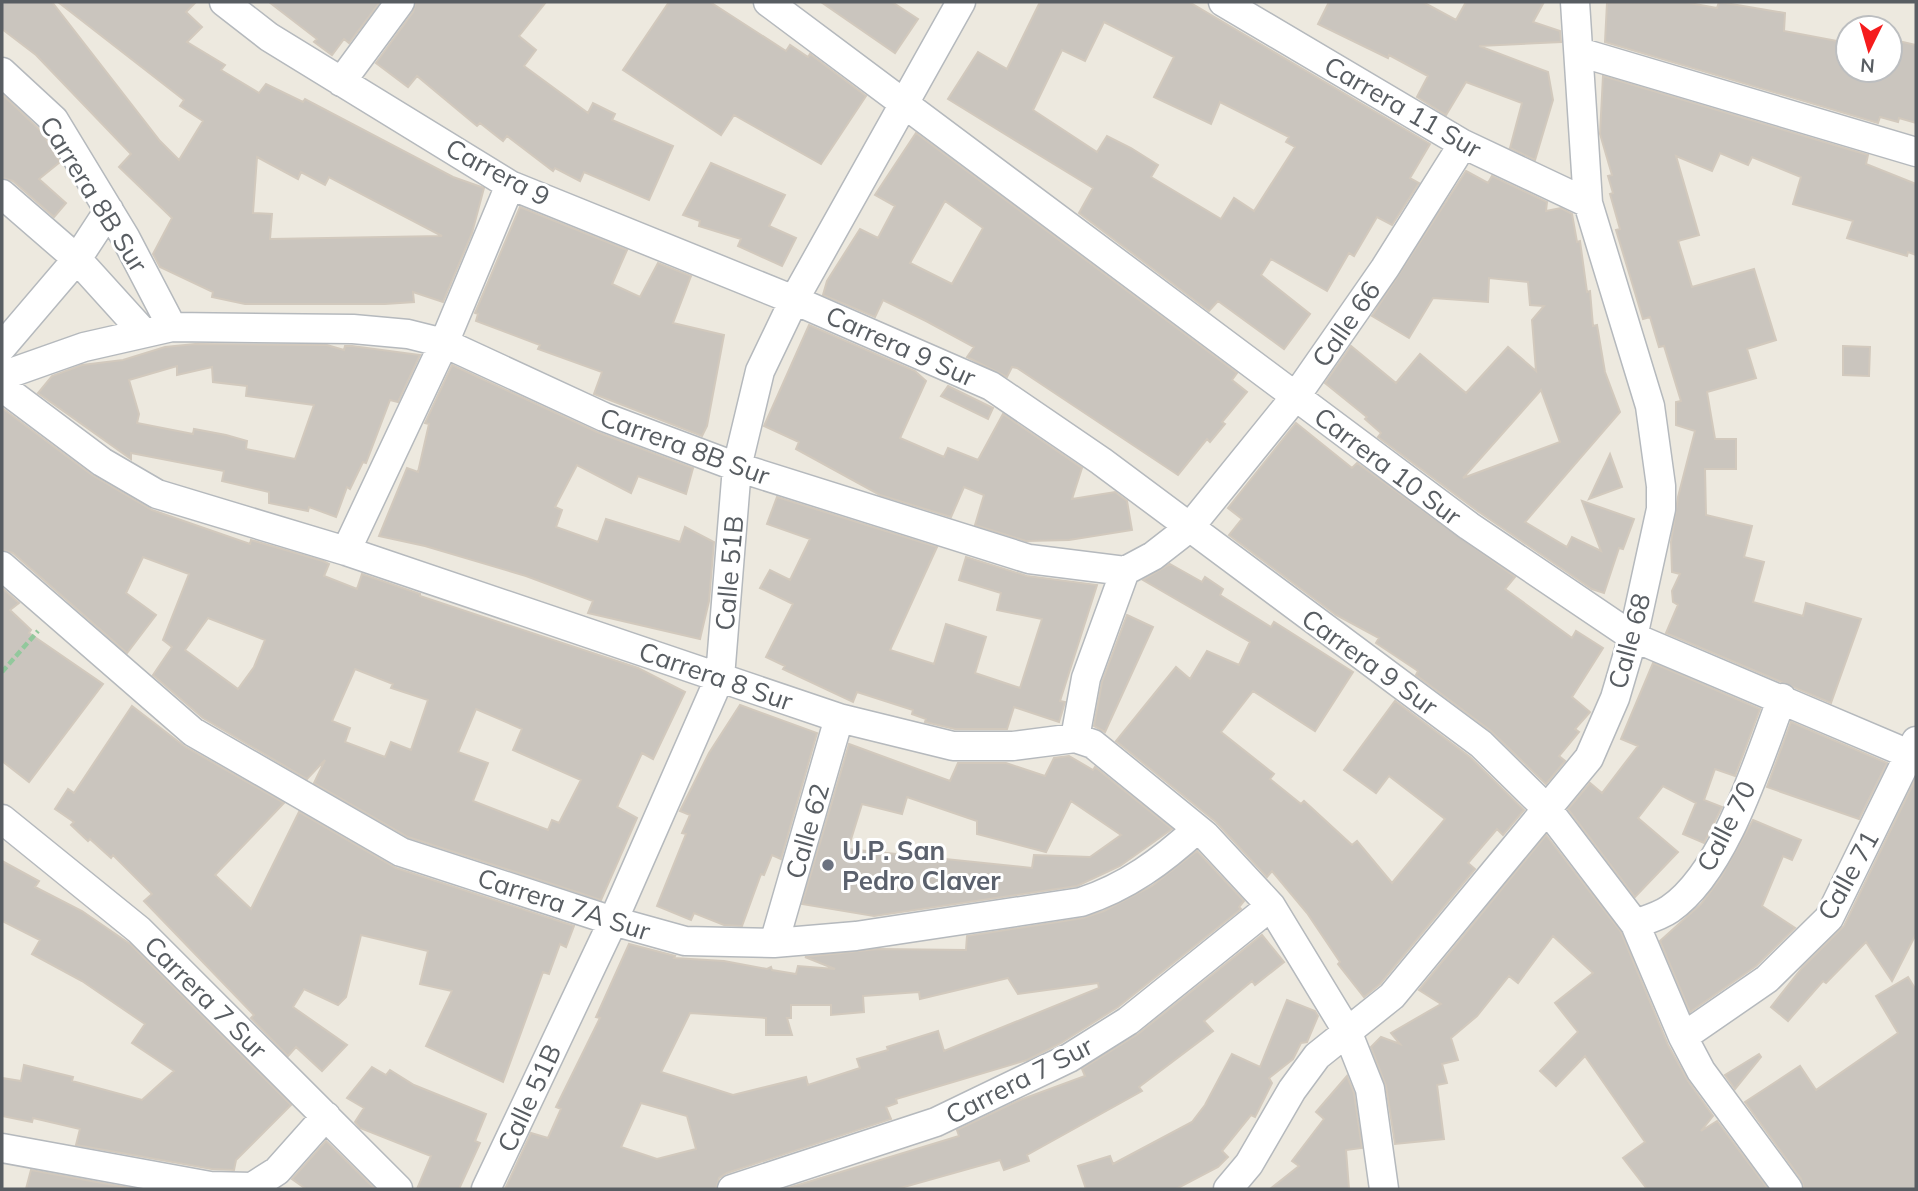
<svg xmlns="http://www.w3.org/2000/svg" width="1918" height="1191" viewBox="0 0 1918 1191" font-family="Mulish,sans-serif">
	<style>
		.building { fill: #cac5be; stroke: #d2c9bd; stroke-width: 2; fill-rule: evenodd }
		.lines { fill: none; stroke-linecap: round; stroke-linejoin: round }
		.minor-casing { stroke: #b5b9bd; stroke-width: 31 }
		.path { stroke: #92c89c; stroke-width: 4.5; stroke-dasharray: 7 3.5; stroke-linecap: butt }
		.minor { stroke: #fff; stroke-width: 28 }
		.worship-dot { fill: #6b7280; stroke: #fff; stroke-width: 2.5 }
		.labels { text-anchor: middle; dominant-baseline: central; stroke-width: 6; stroke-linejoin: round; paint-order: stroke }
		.street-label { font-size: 26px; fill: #585d62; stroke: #fff }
		.worship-label { font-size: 26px; font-weight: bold; fill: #5b616d; stroke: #fff; text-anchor: start }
	</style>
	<rect width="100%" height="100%" fill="#ede9df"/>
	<path class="building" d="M2 2H52L160 141 179 160 203 121 180 106 184 100 58 2H196L186 12 202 27 187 42 225 65 221 70 259 93 266 84 303 102 305 99 453 177 484 188 472 233 443 302 413 292 414 302 385 304H245L212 297 213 292 160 267 153 254 172 218 119 167 131 154 36 55 2 29ZM257 157 298 179 301 172 325 185 329 177 442 236 270 239 272 214 253 213Z
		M269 2H380L349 43 344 39 332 55 314 42 317 39Z
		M416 2H546L519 36 536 50 524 66 588 113 593 103 615 114 612 120 673 146 649 200 584 172 580 181 555 168 553 171 507 136 503 141 480 123 477 126 417 76 408 87 376 63 413 12Z
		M669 2H710L786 51 790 45 808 57 810 54 866 96 821 164 734 115 721 135 623 70Z
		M821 2H892L918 19 895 53Z
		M1040 2H1189L1430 144 1410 178 1419 183 1392 225 1377 217 1354 256 1349 253 1327 291 1271 259 1261 275 1310 314 1284 349 1218 301 1209 311 1079 213 1093 188 948 99 978 52 1007 69ZM1104 22 1174 57 1154 97 1211 124 1220 102 1289 137 1286 142 1295 147 1254 211 1234 198 1221 219 1151 177 1158 165 1131 148 1107 136 1097 152 1033 110 1062 50 1085 61Z
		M1329 2H1423L1456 20 1466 2H1544L1533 22 1560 31 1561 42 1479 46 1548 72 1553 100 1535 160 1510 148 1522 103 1466 82 1446 115 1417 97 1428 76 1389 55 1388 58 1318 24Z
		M1684 2 1717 8 1719 2 1785 13 1784 31 1848 43V70H1890V39L1916 45V123L1899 118 1898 122 1880 117 1878 123 1605 42 1607 3Z
		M1603 76 1868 155 1866 164 1916 184V255L1908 252 1907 256 1847 238 1853 221 1793 204 1801 177 1752 157 1748 165 1720 153 1712 171 1676 156 1699 235 1678 241 1692 287 1754 269 1776 340 1747 349 1756 378 1707 392 1715 439H1736V469H1705L1706 515 1752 526 1744 557 1764 562 1753 602 1803 616 1806 603 1861 619 1831 703 1666 633 1678 605 1673 602 1672 591 1680 574 1672 572 1671 542 1678 497 1695 431 1676 425V402L1681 401 1664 346 1659 347 1650 317 1643 319 1616 230 1620 229 1610 194 1613 193 1608 176 1612 175 1600 134Z
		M2 94 41 131 60 162 39 179 66 203 54 217 13 181 2 178Z
		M916 133 1237 373 1232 380 1247 392 1222 422 1225 424 1210 442 1207 439 1178 475 1017 368 1012 367 1007 377 967 357 974 347 926 321 883 300 875 317 823 295 827 281 860 229 878 238 895 206 875 195ZM945 201 983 228 952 284 910 263Z
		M711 163 785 195 769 226 796 238 782 266 738 246 741 239 699 226 700 221 683 215Z
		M1466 171 1488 183 1492 176 1547 202 1546 211 1561 208 1572 214 1577 242 1580 241 1587 292 1590 291 1593 326 1597 325 1605 372 1620 412 1525 522 1567 547 1572 537 1601 551 1582 501 1634 519 1623 549 1619 548 1604 593 1592 589 1479 512 1378 437 1381 433 1365 419 1367 417 1325 383 1351 346 1396 383 1420 354 1466 393 1508 347 1536 371 1532 320 1544 306 1530 305 1528 282 1489 278 1488 302 1433 298 1409 338 1372 316ZM1541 390 1560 442 1463 478Z
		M520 207 627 250 612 284 640 297 658 263 691 276 673 323 724 335 707 426 702 436 594 394 602 372 538 349 540 345 476 321 478 314 475 313Z
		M809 325 915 371 926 381 900 438 944 457 948 448 978 460 1003 414 1082 468 1072 499 1115 492 1127 501 1132 530 1069 540 1026 541 975 525 984 495 964 487 951 517 880 495 796 449 799 442 764 426Z
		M195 344 327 345 344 350 345 346H352L420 355 398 402 390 400 366 463 363 462 350 489 347 487 336 517 309 507 308 511 269 503V492L222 481 224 471 131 453V459L38 393 52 376 82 365 123 360 165 347ZM177 366V375L212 367 213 382 247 386 246 396 314 405 295 459 246 449 247 441 226 435 194 429 193 434 137 423 139 414 129 380Z
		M1843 346 1870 347 1869 376 1843 375Z
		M452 365 597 432 693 468 686 494 638 476 631 493 577 465 555 507 562 510 556 527 598 542 606 519 680 542 685 527 714 542 709 601 700 639 588 613 593 601 526 576 425 546 379 536 407 468 418 472 429 424 425 423Z
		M948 386 993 408 988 419 941 396Z
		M2 408 92 475 152 510 250 544 251 540 323 561 329 564 324 576 357 589 362 574 420 594V596L638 668 685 692 653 759 642 753 617 807 637 818 601 900 408 837 314 783 325 760 307 779 203 718 153 675 172 647 163 640 189 574 143 557 126 593 156 615 127 653 13 553 2 550ZM208 618 265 640 254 667 238 689 185 650ZM355 669 393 684 391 688 428 700 411 750 391 742 385 757 345 742 350 728 332 721ZM476 709 522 729 513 750 581 780 559 823 552 820 548 830 473 801 488 763 458 752Z
		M1296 423 1352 468 1357 463 1515 577 1505 589 1572 638 1576 631 1603 648 1572 697 1590 712 1575 729 1579 732 1559 756 1565 761 1546 784 1491 731 1416 675 1418 671 1376 643 1379 638 1336 615 1229 535 1242 519 1228 508Z
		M1610 454 1622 487 1589 499Z
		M777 497 937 547 890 650 934 664 946 624 986 637 975 673 1020 688 1042 619 997 610 1001 593 959 580 966 557 1027 576 1097 585 1060 701 1065 702 1059 722 1014 707 1007 729H955L925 722 926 719 912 714 913 710 857 692 853 702 783 669 785 666 766 657 793 604 760 588 770 570 790 580 810 539 767 524Z
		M1170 564 1202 582 1205 577 1223 589 1220 595 1271 627 1274 622 1353 672 1315 731 1253 691 1221 732 1274 774 1270 779 1301 804 1304 801 1352 845 1357 841 1392 883 1445 819 1389 776 1376 793 1344 770 1395 701 1470 757 1524 810 1503 835 1497 829 1468 863 1475 869 1380 984 1364 997 1338 964 1340 962 1307 913 1272 871 1267 877 1216 822 1116 741 1176 667 1190 679 1207 651 1239 665 1250 642 1143 580Z
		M2 588 19 603 10 610 31 630 29 633 103 684 29 782 2 761Z
		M1127 615 1153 627 1105 732 1094 726 1102 682Z
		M1653 663 1760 709 1735 776 1715 769 1704 800 1722 807 1704 843 1683 834 1696 803 1663 786 1638 818 1678 852 1635 897 1568 809 1590 783 1602 793 1638 746 1621 739Z
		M740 705 817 733 781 859 772 855 764 875 761 874 742 926 724 925 694 913 691 920 657 906 686 834 682 833 690 815 680 811 709 753Z
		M132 706 184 746 284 803 215 875 251 909 299 812 396 868 574 926 566 947 560 944 549 974 543 972 503 1082 426 1046 452 991 420 984 428 951 361 935 346 997 338 1005 304 989 293 1007 347 1045 322 1071 296 1047 288 1056 251 1018 254 1015 144 901 152 894 113 855 111 858 90 839 88 841 71 825 74 822 55 809 68 789 74 793Z
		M1791 722 1887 763 1859 819 1767 787Z
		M849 744 950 781 958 763H1006L1045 776 1054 758 1069 756 1093 770 1095 767 1172 829 1120 866 1077 886 874 916 802 904ZM907 797 977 821V834L1046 852 1071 801 1121 835 1090 857 1034 855 1032 868 848 849 862 804 902 814Z
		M1916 778V934L1892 981 1866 942 1826 983 1823 981 1788 1021 1771 1007 1802 968 1844 926Z
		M1753 820 1801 840 1792 860 1783 856 1762 906 1795 928 1756 966 1690 1012 1660 941 1701 904 1720 879Z
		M1546 835 1621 932 1668 1045 1688 1081 1713 1116 1701 1131 1717 1121 1768 1189H1647L1623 1158 1645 1142 1585 1056 1556 1086 1540 1071 1578 1032 1555 1003 1593 973 1553 936 1518 983 1509 976 1477 1016 1451 1038 1458 1060 1442 1064 1447 1083 1437 1085 1444 1139 1395 1144 1386 1086 1371 1047 1381 1037 1400 1044 1391 1033 1441 1004 1419 990Z
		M1197 851 1244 901 1239 907 1241 909 1118 1007 1061 1043 1027 1060 896 1099 897 1103 886 1107 891 1119 727 1173 719 1178 716 1189H505L531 1133 548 1138 561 1109 556 1107 600 1018 596 1017 629 944 675 956 674 958 724 961 767 969 771 967 772 970 796 974 798 966 835 969 805 957 878 949 966 950 967 936 1083 918 1104 911 1152 886ZM1008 978 1018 994 1098 983 1099 988 944 1051 938 1031 887 1047 888 1050 857 1059 860 1068 808 1085 806 1077 733 1095 661 1072 690 1013 766 1018V1035H792L787 1018H791V1005H831V1015L864 1012 863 996 919 992 920 999ZM641 1103 687 1116 696 1149 657 1159 621 1147Z
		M2 861 39 881 35 887 82 911 130 944 291 1105 236 1160 234 1170 212 1169 76 1145 80 1129 33 1118 32 1122 2 1116V1078L21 1081 24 1065 73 1077 72 1081 142 1100 174 1071 132 1043 145 1024 82 981 32 954 40 940 2 921Z
		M1262 935 1284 962 1255 985 1252 981 1204 1021 1213 1031 1139 1087 1142 1091 1027 1155 1029 1161 1004 1170 1000 1160 897 1189H785L959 1136 957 1130 1020 1100 1085 1076 1082 1069 1138 1034Z
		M1908 977 1916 990V1189H1804L1801 1179 1745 1102 1800 1066 1816 1090 1898 1033 1876 996Z
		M1287 1000 1315 1011 1318 1016 1307 1042 1301 1043 1293 1059 1269 1078 1272 1083 1255 1117 1251 1115 1222 1151 1228 1157 1218 1167 1176 1189H1086L1078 1166 1110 1156 1113 1164 1192 1122 1205 1105 1232 1054 1260 1067Z
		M1759 1054 1761 1057 1735 1089 1725 1075Z
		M372 1067 386 1075 390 1070 414 1085 486 1114 475 1141 480 1143 459 1189H417L431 1156 360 1128 355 1122 364 1108 347 1098Z
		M1347 1076 1354 1093 1362 1148 1346 1150 1349 1189H1270L1299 1166 1292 1161 1324 1119 1316 1112Z
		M326 1141 375 1189H306L292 1179Z
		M31 1170 135 1189H26Z"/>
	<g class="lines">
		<defs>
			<path id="minor" d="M224 2 269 37 510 185 794 300 991 386 1101 461 1481 744 1548 810 1635 924 1683 1037 1701 1071 1788 1189
				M768 2 1469 526 1633 637 1916 757
				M1223 2 1463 144 1588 203
				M1579 52 1916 152
				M2 72 54 120 125 237 172 327
				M341 82 400 2
				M2 194 77 259 144 333
				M2 347 77 259 109 210
				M2 376 84 347 172 327 353 329 408 334 444 343 604 417 737 467 1029 559 1125 571 1153 556 1189 528 1296 396 1385 268 1463 144
				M2 387 102 462 157 494 346 551 839 718 953 746H1013L1075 738 1093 744 1205 835 1271 906 1347 1031 1370 1089 1384 1189
				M346 551 444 343 510 185
				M2 566 193 732 401 852 613 921 685 941 774 943 856 936 1081 902C1127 887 1162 861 1197 829
				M1075 738 1086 678 1125 571
				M2 819 139 930 398 1189
				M1635 924C1646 920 1660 916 1670 909 1725 871 1758 761 1782 698
				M774 943 839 718
				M1683 1037 1767 979 1829 918 1916 741
				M2 1148 210 1186 252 1187 277 1171 326 1116
				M486 1189 613 921 720 677 737 467 760 371 794 300 961 2
				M732 1189 936 1122 1069 1058 1128 1021 1271 906
				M1228 1189 1249 1164 1292 1090 1317 1056 1392 996 1589 758 1615 698 1633 637 1661 509V486L1650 406 1588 203 1575 2"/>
		</defs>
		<use href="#minor" class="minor-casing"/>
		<path class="path" d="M2 672 38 631"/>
		<use href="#minor" class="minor"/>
	</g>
	<circle class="worship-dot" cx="828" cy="865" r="7"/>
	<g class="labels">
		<g class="street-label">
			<text transform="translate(1403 107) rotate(30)">Carrera 11 Sur</text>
			<text transform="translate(498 172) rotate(28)">Carrera 9</text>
			<text transform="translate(94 194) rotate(58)">Carrera 8B Sur</text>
			<text transform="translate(1346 324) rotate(-55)">Calle 66</text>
			<text transform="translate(901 346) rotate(24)">Carrera 9 Sur</text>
			<text transform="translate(685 446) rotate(20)">Carrera 8B Sur</text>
			<text transform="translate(1388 466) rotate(37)">Carrera 10 Sur</text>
			<text transform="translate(729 573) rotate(-85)">Calle 51B</text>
			<text transform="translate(1629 641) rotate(-75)">Calle 68</text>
			<text transform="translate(1370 662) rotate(36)">Carrera 9 Sur</text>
			<text transform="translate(716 676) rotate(19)">Carrera 8 Sur</text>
			<text transform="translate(1726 826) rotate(-63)">Calle 70</text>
			<text transform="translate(807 831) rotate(-74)">Calle 62</text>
			<text transform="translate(1848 875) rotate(-61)">Calle 71</text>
			<text transform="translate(564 904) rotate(18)">Carrera 7A Sur</text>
			<text transform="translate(206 997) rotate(45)">Carrera 7 Sur</text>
			<text transform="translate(1019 1080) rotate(-27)">Carrera 7 Sur</text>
			<text transform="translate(529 1098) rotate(-65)">Calle 51B</text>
		</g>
		<g class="worship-label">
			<text x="842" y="850">U.P. San<tspan x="842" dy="30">Pedro Claver</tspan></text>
		</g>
	</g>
	<rect width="1918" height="1191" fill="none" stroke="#585d62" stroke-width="7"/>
	<g transform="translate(1869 49) rotate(185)"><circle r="33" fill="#ffffff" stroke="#bcbec0" stroke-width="2"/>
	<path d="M0-5L12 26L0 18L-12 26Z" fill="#f51c1d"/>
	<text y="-10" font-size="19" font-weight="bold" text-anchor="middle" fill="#585d62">N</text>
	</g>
</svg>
